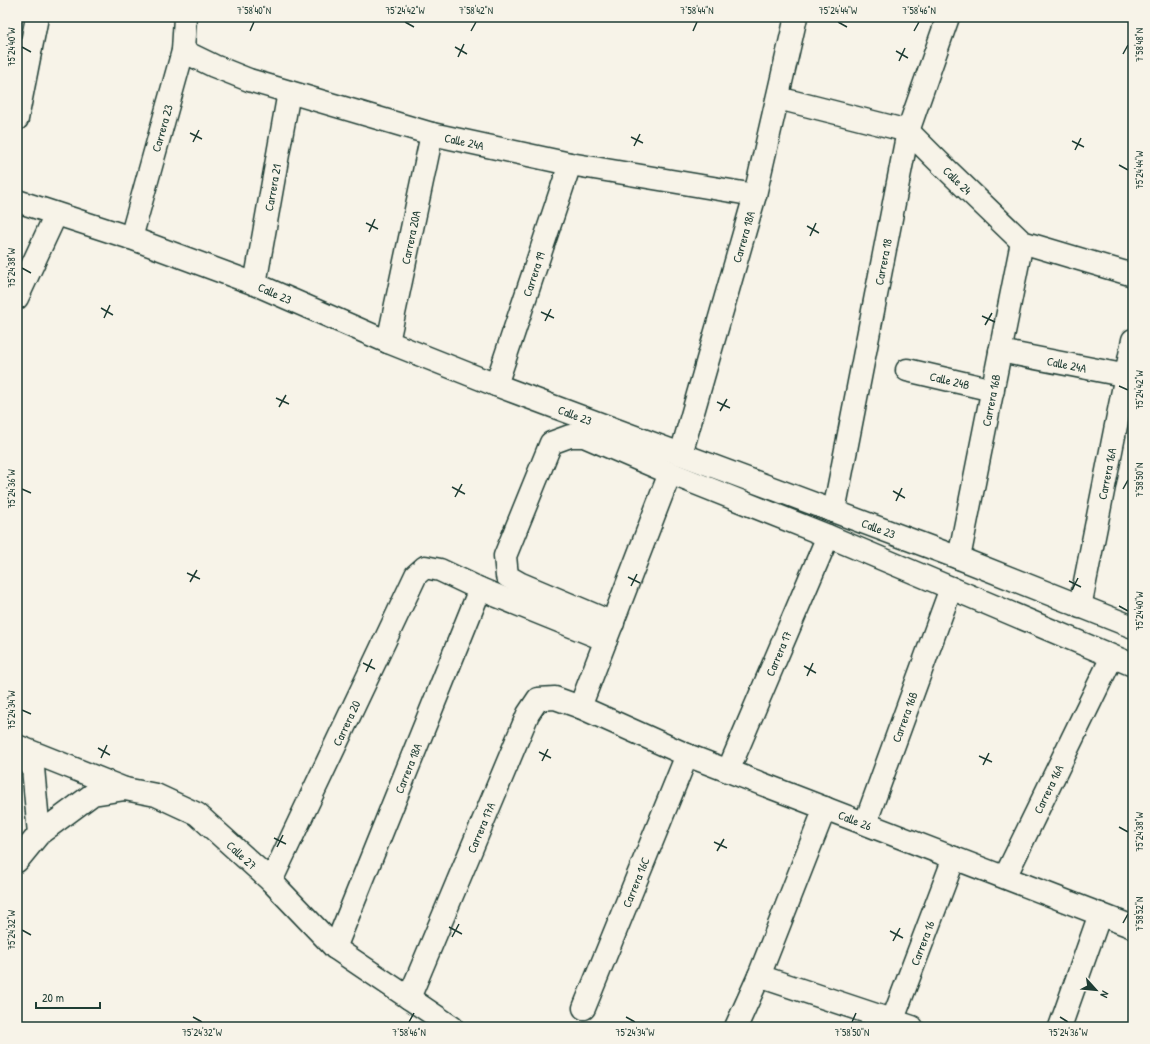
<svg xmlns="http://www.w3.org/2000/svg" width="1150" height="1044" viewBox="0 0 1150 1044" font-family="'Patrick Hand',sans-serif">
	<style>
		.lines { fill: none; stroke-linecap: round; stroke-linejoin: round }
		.street-casing { stroke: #1f3d34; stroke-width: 25 }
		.street { stroke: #f7f3e8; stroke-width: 22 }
		.ticks { fill: none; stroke: #1f3d34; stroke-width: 1.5 }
		.labels { text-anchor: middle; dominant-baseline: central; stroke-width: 3; stroke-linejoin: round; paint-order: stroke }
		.street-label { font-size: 12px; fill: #1f3d34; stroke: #f7f3e8 }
		.neatline { fill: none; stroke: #1f3d34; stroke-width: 1.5 }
		.ticks-label { font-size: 10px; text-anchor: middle; fill: #1f3d34 }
	</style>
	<rect width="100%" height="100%" fill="#f7f3e8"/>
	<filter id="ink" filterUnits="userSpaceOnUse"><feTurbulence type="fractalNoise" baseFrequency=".025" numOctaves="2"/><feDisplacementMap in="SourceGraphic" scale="8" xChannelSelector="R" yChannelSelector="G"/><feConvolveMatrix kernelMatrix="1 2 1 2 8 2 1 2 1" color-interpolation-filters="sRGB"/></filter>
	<g filter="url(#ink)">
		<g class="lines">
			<defs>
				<g id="street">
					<path id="s1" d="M183 51 214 66 249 80 432 134 570 164 755 195"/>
					<path id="s2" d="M778 98 908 131 938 161 1022 242 1133 275"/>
					<path d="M17 119 37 17"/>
					<path id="s3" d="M17 201 131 238 255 284 388 342 496 385 959 558 1133 627"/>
					<path id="s4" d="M131 238 183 51 185 17"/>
					<path id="s5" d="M255 284 289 92"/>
					<path d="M17 298 56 214"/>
					<path id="s6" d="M388 342 432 134"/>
					<path id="s7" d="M1000 351 1133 377"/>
					<path id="s8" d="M907 370 993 390"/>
					<path id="s9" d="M496 385 570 164"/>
					<path id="s10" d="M681 454 755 195 796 17"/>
					<path id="s11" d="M834 511 908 131 948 17"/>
					<path id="s12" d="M959 558 1022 242"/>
					<path id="s13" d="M1080 607 1133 340"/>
					<path d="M613 623 521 584 507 576 505 556 551 443 570 436H584L670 473 828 536 1133 665"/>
					<path d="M580 707 670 473"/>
					<path d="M17 746 125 789"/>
					<path d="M17 749 33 768 39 834"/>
					<path id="s14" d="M728 771 828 536"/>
					<path id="s15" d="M865 824 951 588"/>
					<path id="s16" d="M17 861 39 834 93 794 125 789 156 795 197 814 271 881 335 948 452 1027"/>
					<path id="s17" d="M1005 877 1112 657"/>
					<path id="s18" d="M271 881 416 575 425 567 440 570 480 589 606 640"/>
					<path id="s19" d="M335 948 480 589"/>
					<path d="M759 976 912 1027"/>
					<path id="s20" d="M409 998 528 714 538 699 555 698 580 707 687 755 1133 927"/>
					<path id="s21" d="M584 1008 687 755"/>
					<path d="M736 1027 759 976 825 808"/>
					<path id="s22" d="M890 1027 954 858"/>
					<path d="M1060 1027 1100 914"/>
				</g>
			</defs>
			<use href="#street" class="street-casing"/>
			<use href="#street" class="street"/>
		</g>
	</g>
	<path class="ticks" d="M405 22 414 27M838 22 847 27M250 31 254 22M471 31 476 22M693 31 697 22M914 31 919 22M22 47 31 52M455 47 467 54M896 51 908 58M1123 54 1128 45M458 57 464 44M899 61 905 48M190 133 202 139M631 137 643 143M1072 141 1084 147M193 142 199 130M634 146 640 134M1075 150 1081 138M1119 165 1128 170M366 223 378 229M807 226 819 233M369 232 375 219M810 236 816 223M22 268 31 273M101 308 113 315M541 312 554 318M982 316 995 322M104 318 110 305M545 321 551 309M985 325 992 313M1119 386 1128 390M276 398 289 404M717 402 730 408M279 407 286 395M720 411 727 399M452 487 465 494M22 489 31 493M1123 489 1128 480M893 491 905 498M455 497 462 484M896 501 902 488M187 573 200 579M628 577 640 583M1069 581 1081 587M190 582 197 570M631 586 637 574M1072 590 1078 578M1119 606 1128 611M363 663 375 669M804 666 816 673M366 672 372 659M807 676 813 663M22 710 31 714M98 748 110 755M539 752 551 758M979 756 992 762M101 758 107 745M542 761 548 749M983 765 989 753M1119 827 1128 832M274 838 286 844M714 842 727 848M277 847 283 835M717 851 724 839M1123 923 1128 914M449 927 462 934M22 930 31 935M890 931 903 938M452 937 459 924M893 941 900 928M193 1017 202 1022M626 1017 635 1022M1060 1017 1068 1022M409 1022 414 1013M852 1022 856 1013"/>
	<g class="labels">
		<g class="street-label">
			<text stroke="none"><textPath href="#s4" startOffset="114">Carrera 23</textPath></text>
			<text stroke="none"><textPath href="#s1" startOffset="296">Calle 24A</textPath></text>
			<text stroke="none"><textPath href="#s2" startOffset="204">Calle 24</textPath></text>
			<text stroke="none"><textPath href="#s5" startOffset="98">Carrera 21</textPath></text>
			<text stroke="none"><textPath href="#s10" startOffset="226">Carrera 18A</textPath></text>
			<text stroke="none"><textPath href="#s6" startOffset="107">Carrera 20A</textPath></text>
			<text stroke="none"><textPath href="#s11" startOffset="254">Carrera 18</textPath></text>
			<text stroke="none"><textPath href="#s9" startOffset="117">Carrera 19</textPath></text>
			<text stroke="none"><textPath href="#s3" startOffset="274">Calle 23</textPath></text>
			<text stroke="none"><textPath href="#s7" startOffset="68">Calle 24A</textPath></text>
			<text stroke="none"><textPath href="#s8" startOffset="44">Calle 24B</textPath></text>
			<text stroke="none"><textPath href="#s12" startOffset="161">Carrera 16B</textPath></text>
			<text stroke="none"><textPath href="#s3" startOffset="598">Calle 23</textPath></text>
			<text stroke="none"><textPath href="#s13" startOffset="136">Carrera 16A</textPath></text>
			<text stroke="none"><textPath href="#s3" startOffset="922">Calle 23</textPath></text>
			<text stroke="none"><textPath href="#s14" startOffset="128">Carrera 17</textPath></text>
			<text stroke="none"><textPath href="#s15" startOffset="114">Carrera 16B</textPath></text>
			<text stroke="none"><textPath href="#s18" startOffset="175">Carrera 20</textPath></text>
			<text stroke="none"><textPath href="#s19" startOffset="194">Carrera 18A</textPath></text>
			<text stroke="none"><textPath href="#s17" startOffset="98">Carrera 16A</textPath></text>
			<text stroke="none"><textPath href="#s20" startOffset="667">Calle 26</textPath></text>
			<text stroke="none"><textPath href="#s20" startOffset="185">Carrera 17A</textPath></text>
			<text stroke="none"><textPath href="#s16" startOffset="272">Calle 27</textPath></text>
			<text stroke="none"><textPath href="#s21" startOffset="136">Carrera 16C</textPath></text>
			<text stroke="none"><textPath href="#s22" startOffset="90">Carrera 16</textPath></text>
		</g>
	</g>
	<rect width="1150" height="1044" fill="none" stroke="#f7f3e8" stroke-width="44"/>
	<g transform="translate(1096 990) rotate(117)" stroke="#f7f3e8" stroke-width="3" paint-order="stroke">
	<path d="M0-3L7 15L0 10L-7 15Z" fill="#1f3d34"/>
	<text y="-6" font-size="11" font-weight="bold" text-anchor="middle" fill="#1f3d34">N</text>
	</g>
	<path d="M36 1002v6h64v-6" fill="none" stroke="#1f3d34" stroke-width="2"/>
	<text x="42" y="1002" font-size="12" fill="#1f3d34" stroke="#f7f3e8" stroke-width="3" paint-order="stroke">20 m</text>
	<rect x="22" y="22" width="1106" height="1000" class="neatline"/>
	<g class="ticks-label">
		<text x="254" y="14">7°58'40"N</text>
		<text x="405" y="14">75°24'42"W</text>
		<text x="476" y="14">7°58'42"N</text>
		<text x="697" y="14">7°58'44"N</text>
		<text x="838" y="14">75°24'44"W</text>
		<text x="919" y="14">7°58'46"N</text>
		<text transform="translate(1139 45) rotate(-90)" y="4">7°58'48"N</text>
		<text transform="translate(11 47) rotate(-90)" y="4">75°24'40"W</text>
		<text transform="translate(1139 170) rotate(-90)" y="4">75°24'44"W</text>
		<text transform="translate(11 268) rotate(-90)" y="4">75°24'38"W</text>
		<text transform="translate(1139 390) rotate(-90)" y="4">75°24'42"W</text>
		<text transform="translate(1139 480) rotate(-90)" y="4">7°58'50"N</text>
		<text transform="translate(11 489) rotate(-90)" y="4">75°24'36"W</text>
		<text transform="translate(1139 611) rotate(-90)" y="4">75°24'40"W</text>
		<text transform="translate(11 710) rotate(-90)" y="4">75°24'34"W</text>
		<text transform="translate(1139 832) rotate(-90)" y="4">75°24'38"W</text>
		<text transform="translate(1139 914) rotate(-90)" y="4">7°58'52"N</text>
		<text transform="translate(11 930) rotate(-90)" y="4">75°24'32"W</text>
		<text x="202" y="1036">75°24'32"W</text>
		<text x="409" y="1036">7°58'46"N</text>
		<text x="635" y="1036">75°24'34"W</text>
		<text x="852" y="1036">7°58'50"N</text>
		<text x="1068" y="1036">75°24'36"W</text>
	</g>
</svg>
